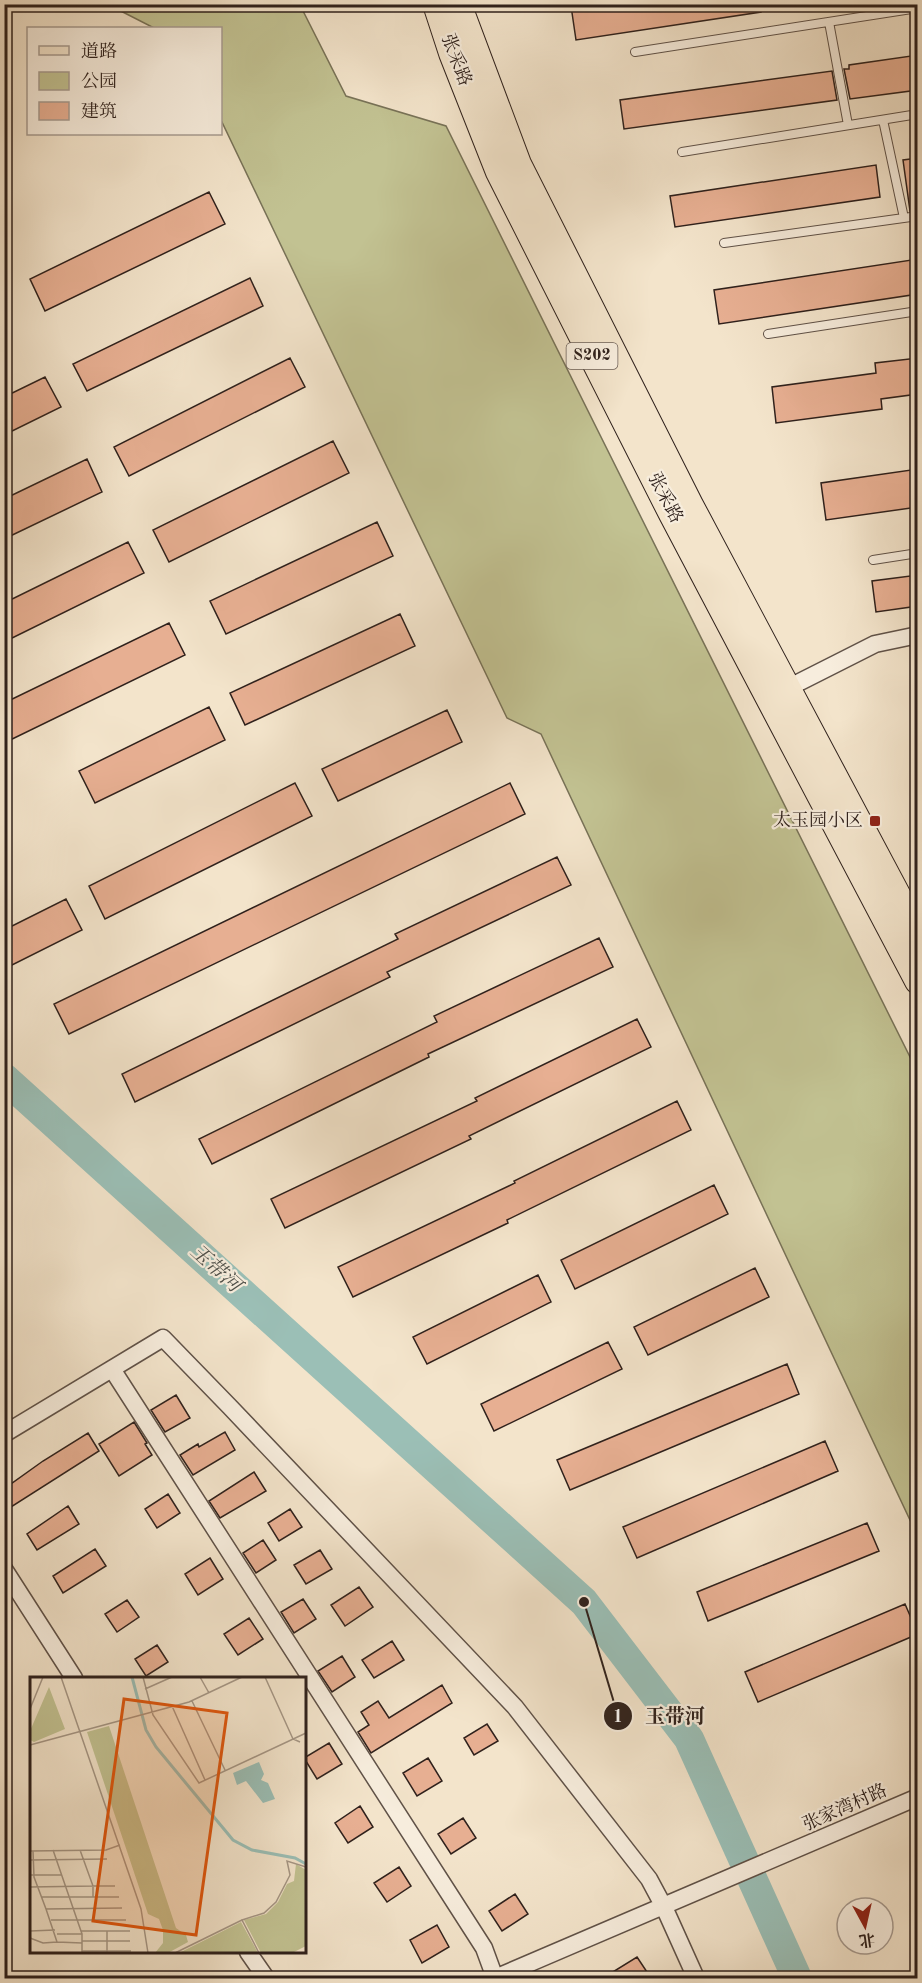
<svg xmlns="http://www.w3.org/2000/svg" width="922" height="1983" viewBox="0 0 922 1983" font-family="'Old Standard TT','Noto Serif SC',serif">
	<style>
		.green { fill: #c2c292; stroke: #787257; stroke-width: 1.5 }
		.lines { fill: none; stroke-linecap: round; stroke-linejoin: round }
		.river { stroke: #9bbfb6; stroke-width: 30 }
		.building { fill: #e7af92; stroke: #2f211c; stroke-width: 1.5 }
		.lane-casing { stroke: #605248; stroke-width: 10 }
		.street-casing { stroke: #605248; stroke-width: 19 }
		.primary-casing { stroke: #2f211c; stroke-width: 28 }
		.lane { stroke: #f7eddd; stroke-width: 8 }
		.street { stroke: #f7eddd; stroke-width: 16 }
		.primary { stroke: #f3e4cb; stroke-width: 26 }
		.poi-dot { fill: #8f2418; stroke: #f7eddd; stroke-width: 2 }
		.labels { text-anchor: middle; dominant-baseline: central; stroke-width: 4.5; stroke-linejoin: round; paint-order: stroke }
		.shield { fill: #f7eddd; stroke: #6b5e56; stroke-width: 1.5 }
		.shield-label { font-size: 16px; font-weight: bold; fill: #2f211c }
		.street-label { font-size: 18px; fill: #2f211c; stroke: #f7eddd }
		.poi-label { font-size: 18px; fill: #2f211c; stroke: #f7eddd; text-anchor: end }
		.water-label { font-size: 20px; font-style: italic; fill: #4f504a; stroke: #f7eddd }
		.inset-river { fill: none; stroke: #9bbfb6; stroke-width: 3 }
		.inset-road { fill: none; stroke: #a59685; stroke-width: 1.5 }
		.view { fill: #df560d; fill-opacity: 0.15; stroke: #df560d; stroke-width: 3 }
		.inset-edge { fill: none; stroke: #2f211c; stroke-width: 3 }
		.leader { fill: none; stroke: #2f211c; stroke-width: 2 }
		.callout-dot { fill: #2f211c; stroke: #f7eddd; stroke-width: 2 }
		.mark-label { font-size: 18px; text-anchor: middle; font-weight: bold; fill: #fff }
		.callout-label { font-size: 20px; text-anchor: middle; font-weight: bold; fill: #2f211c; stroke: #f7eddd; stroke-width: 4.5; stroke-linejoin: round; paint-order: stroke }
	</style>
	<rect width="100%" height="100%" fill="#f3e4cb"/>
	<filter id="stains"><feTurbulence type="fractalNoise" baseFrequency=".00333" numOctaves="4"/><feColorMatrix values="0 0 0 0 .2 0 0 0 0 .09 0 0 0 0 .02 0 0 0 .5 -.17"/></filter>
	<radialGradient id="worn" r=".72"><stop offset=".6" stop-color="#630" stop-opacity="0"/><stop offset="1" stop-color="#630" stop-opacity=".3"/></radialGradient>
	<path class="green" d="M109 5H300L346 96 446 126 917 1071V1535L541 734 507 718 221 120 220 28H154Z"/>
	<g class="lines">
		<path class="river" d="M4 1078 584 1602 689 1739 797 1978"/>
	</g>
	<path class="building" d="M584 4H760L761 12 576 40 571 6Z
		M918 55V90L850 99 844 69H849V65Z
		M832 71 837 100 624 129 620 100Z
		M918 158V210L910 211 903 160Z
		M876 165 880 197 675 227 670 196Z
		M209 192 225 224 45 311 30 279Z
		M918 259V294L719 324 714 290Z
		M250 278 263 306 87 391 73 364Z
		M290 358 305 387 129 476 114 447Z
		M918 358V394L881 399 882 409 776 423 772 387 876 373 875 363Z
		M45 377 61 407 4 435V397Z
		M333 441 349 473 169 562 153 530Z
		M87 459 102 492 4 539V499Z
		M918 469V507L826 520 821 483Z
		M377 522 393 556 226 634 210 601Z
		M128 542 144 573 4 642V603Z
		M918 575V606L876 612 872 581Z
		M400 614 415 646 245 725 230 693Z
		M169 623 185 655 4 743V703Z
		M209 707 225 740 95 803 79 771Z
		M447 710 462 742 338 801 322 769Z
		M295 783 312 816 105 919 89 886Z
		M510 783 525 814 69 1034 54 1004Z
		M557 857 571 885 387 972 390 977 135 1102 122 1074 398 939 395 934Z
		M66 899 82 930 4 969V930Z
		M599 938 613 967 428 1054 429 1057 212 1164 199 1139 437 1022 434 1016Z
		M637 1019 651 1047 469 1136 471 1139 285 1228 271 1199 477 1101 475 1098Z
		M677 1101 691 1130 507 1220 508 1223 353 1297 338 1267 515 1183 514 1181Z
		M714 1185 728 1214 575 1289 561 1260Z
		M755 1268 769 1297 648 1355 634 1327Z
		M538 1275 551 1302 427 1364 413 1337Z
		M608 1342 622 1369 494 1431 481 1404Z
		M787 1364 799 1394 570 1490 557 1460Z
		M176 1395 190 1418 165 1432 151 1410Z
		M134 1422 147 1443 145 1444 152 1455 119 1476 99 1444Z
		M225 1432 235 1450 193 1475 180 1455 198 1444 199 1447Z
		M88 1433 99 1451 11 1507 4 1497V1489L43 1461Z
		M825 1441 838 1471 637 1558 623 1527Z
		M254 1472 266 1491 220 1518 209 1501Z
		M168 1494 180 1513 157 1528 145 1509Z
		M68 1506 79 1524 37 1550 27 1534Z
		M290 1509 302 1527 279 1541 268 1523Z
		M867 1523 879 1551 708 1621 697 1592Z
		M263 1540 276 1560 256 1573 243 1553Z
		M95 1549 106 1566 63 1593 53 1576Z
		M320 1550 332 1569 306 1584 294 1565Z
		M210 1558 223 1579 198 1595 185 1574Z
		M359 1587 373 1607 345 1626 331 1605Z
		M303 1599 316 1619 294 1633 281 1612Z
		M127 1600 139 1617 117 1632 105 1614Z
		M905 1604 918 1634 758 1702 745 1672Z
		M249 1618 263 1639 238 1655 224 1634Z
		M392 1641 404 1660 374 1678 362 1660Z
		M157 1645 168 1662 146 1676 135 1659Z
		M342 1656 355 1677 332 1692 318 1671Z
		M442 1685 452 1703 371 1753 358 1732 369 1725 361 1712 378 1701 389 1718Z
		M487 1724 498 1741 474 1755 464 1738Z
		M329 1743 342 1764 317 1779 304 1758Z
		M428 1758 442 1781 417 1796 403 1773Z
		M360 1806 373 1827 348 1843 335 1823Z
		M463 1818 476 1838 451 1854 438 1834Z
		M399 1867 411 1886 387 1902 374 1883Z
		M515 1894 528 1914 502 1931 489 1911Z
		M437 1925 449 1947 422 1963 410 1940Z
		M637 1957 651 1978H603Z"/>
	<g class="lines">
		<defs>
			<path id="lane" d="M829 22 848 125
				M635 52 918 8
				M883 120 904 218
				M682 152 918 114
				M724 243 918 216
				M768 334 918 311
				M873 560 918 553"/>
			<path id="street" d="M778 693 875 644 918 635
				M112 1369 484 1948 495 1978
				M4 1434 163 1338 230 1407 515 1707 649 1879 664 1907 696 1978
				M4 1569 74 1678
				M248 1952 266 1978
				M495 1978 918 1797"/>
			<path id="primary" d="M436 4 452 53 499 172 672 514 918 981
				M458 4 518 164 690 505 918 934"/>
		</defs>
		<use href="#lane" class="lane-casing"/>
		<use href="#street" class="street-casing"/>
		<use href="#primary" class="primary-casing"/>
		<use href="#lane" class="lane"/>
		<use href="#street" class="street"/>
		<use href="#primary" class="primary"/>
	</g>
	<rect class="poi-dot" x="869" y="815" width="12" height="12" rx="3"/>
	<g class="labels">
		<rect class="shield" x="566.5" y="343" width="51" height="26" rx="4.5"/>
		<g class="shield-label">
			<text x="592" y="356">S202</text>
		</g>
		<g class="street-label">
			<text transform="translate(456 60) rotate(69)">张采路</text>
			<text transform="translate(665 498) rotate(63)">张采路</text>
			<text transform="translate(845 1808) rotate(-24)">张家湾村路</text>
		</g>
		<g class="poi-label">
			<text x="863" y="821">太玉园小区</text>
		</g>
		<g class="water-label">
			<text transform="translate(215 1269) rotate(42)">玉带河</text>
		</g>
	</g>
	<g transform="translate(30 1677)">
		<rect width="276" height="276" fill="#f3e4cb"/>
		<path d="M19 10 35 52 4 65 0 63V54ZM79 49 146 251 156 258 158 265 138 276H125L133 266V253L129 242 118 237 57 55ZM266 187 276 193V269L262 276H231L214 243 236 237 248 225 257 207 264 204ZM211 245 228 276H149Z" fill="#c2c292"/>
		<path d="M229 85 234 97 231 103 238 106 245 122 233 126 216 104 207 108 203 96Z" fill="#9bbfb6"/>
		<path class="inset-river" d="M102 0 116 53 126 70 203 163 222 173 265 181 276 187"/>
		<path class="inset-road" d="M31 0 111 232 118 276M113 0 123 38 169 106 276 56M170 0 179 16M235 0 263 62 270 65M115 12 142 0M162 24 195 93M142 29 175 103M0 32 13 0M0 68 159 25 212 0M23 173 52 257V276M0 174 76 173 90 168M3 174 4 200 16 232M0 183 77 182M0 198H31M0 210 63 209 50 173M12 220H89M63 220V209H85M21 243H96M0 254 25 253M51 254H77V275M77 254H100M27 257H52M0 261 13 266 27 265M52 264H100M52 266 27 265 16 232 92 231M52 274H101M145 276 212 243M229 276 212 243 234 236 246 225 260 198 257 184 276 190"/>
		<path class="view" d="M94 22 197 36 166 258 63 244Z"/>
		<rect width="276" height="276" class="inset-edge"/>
	</g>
	<path class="leader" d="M584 1602L618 1716"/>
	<g class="callout-dot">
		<circle cx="584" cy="1602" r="6"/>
		<circle cx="618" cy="1716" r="15"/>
	</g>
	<g class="mark-label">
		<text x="618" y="1722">1</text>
	</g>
	<g class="callout-label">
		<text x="675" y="1723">玉带河</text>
	</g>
	<rect width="922" height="1983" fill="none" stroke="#f3e4cb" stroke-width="24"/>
	<rect x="6" y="6" width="910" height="1971" fill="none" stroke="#2f211c" stroke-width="3"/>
	<rect x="12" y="12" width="898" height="1959" fill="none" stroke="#2f211c" stroke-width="1.5"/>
	<rect x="27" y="27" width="195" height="108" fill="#f7eddd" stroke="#a79b90" stroke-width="1.5"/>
	<rect x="39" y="46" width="30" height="9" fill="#f3e4cb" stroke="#a79b90" stroke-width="1.5"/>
	<text x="81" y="57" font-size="18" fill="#2f211c">道路</text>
	<rect x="39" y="72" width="30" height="18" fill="#c2c292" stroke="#a79b90" stroke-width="1.5"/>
	<text x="81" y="87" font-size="18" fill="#2f211c">公园</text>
	<rect x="39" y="102" width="30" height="18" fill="#e7af92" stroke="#a79b90" stroke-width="1.5"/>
	<text x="81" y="117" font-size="18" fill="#2f211c">建筑</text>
	<g transform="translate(865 1926) rotate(172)"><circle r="28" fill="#f7eddd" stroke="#a79b90" stroke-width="1.5"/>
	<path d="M0-4.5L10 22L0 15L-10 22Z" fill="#8f2418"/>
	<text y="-9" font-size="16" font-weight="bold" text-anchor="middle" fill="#2f211c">北</text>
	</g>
	<rect width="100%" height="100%" filter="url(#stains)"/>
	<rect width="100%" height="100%" fill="url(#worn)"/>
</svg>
